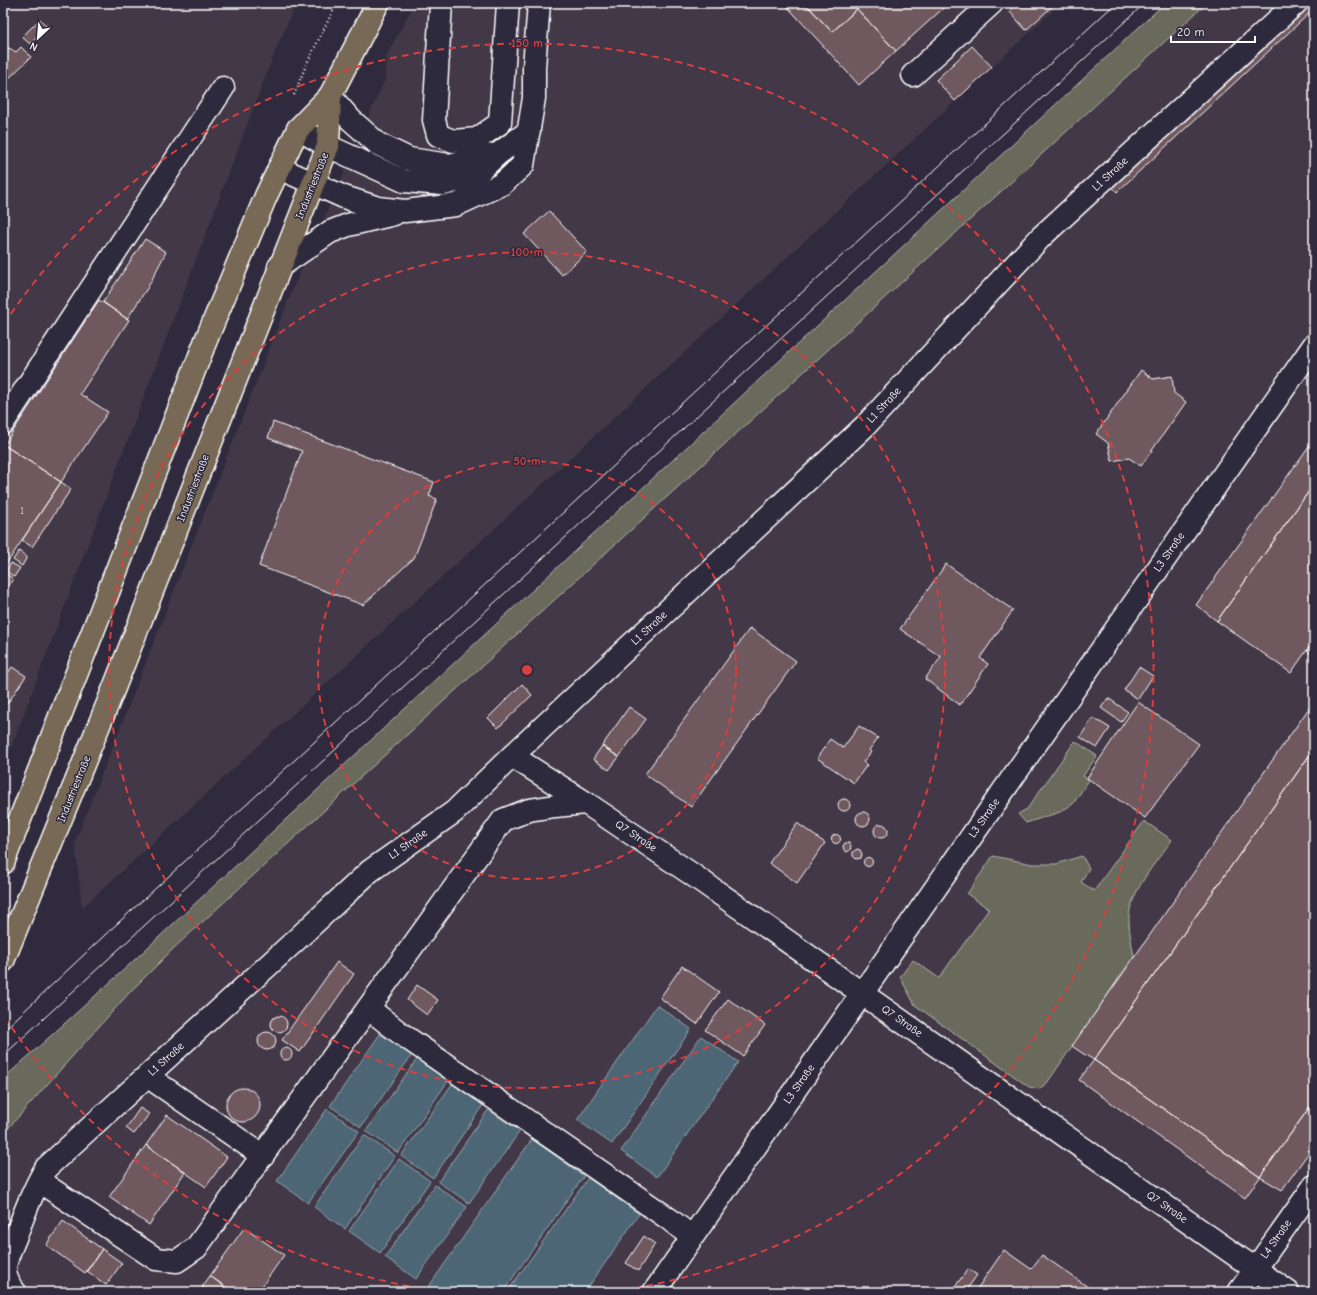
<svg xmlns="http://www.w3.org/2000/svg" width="1317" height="1295" viewBox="0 0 1317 1295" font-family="'Comic Neue',sans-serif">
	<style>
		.built { fill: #423847 }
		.green { fill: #696a5b; stroke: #b4b4ad }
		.water { fill: #4d6676; stroke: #94a3ad }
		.building { fill: #6f585f; stroke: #fff }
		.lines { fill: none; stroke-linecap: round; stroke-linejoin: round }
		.minor-casing { stroke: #fff; stroke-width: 25 }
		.major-casing { stroke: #fff; stroke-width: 25 }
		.path { stroke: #fff; stroke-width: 2.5; stroke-dasharray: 1 3; stroke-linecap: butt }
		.minor { stroke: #2f2a3d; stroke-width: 22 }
		.major { stroke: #776954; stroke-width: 22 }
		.tram { stroke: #fff; stroke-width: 1 }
		.ring { fill: none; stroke: #da3e3e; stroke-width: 2; stroke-dasharray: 7 5 }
		.labels { text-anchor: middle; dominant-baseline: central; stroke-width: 3; stroke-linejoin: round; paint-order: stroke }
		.number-label { font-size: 9px; fill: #dbd5d7 }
		.street-label { font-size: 11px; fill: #fff; stroke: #2f2a3d }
		.centre { fill: #da3e3e; stroke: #2f2a3d; stroke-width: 2 }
		.ring-label { font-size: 12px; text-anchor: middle; font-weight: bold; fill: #da3e3e; stroke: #2f2a3d; stroke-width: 3; stroke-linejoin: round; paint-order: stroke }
	</style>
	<rect width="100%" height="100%" fill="#2f2a3d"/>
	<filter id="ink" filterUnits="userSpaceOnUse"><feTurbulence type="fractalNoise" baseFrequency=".025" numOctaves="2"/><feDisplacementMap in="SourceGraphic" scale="8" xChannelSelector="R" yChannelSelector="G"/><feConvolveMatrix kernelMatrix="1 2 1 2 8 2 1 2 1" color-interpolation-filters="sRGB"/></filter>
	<g filter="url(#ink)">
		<path class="built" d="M3 3H297L277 46 3 769Z
			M415 3H1061L478 544 82 908 75 842 292 291 385 79 387 54Z
			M1207 3H1314V1292H3V1134L129 993 174 948Z"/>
		<path class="green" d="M1165 3H1207L174 948 129 993 3 1134V1079L116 977Z
			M1075 741 1097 756 1083 776 1089 780 1073 804 1060 812 1026 823 1018 814 1027 809Z
			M1144 821 1172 840C1157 860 1128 895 1129 920 1129 932 1132 945 1134 956L1047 1083 1039 1089 1029 1087 915 1005 900 977 913 960 939 978 989 909 967 894 993 856 1032 864H1056L1082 856 1089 868 1081 882 1094 891Z"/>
		<path class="water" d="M657 1005 691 1029 612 1144 577 1120Z
			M380 1034 412 1055 361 1127 330 1106Z
			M701 1036 738 1062 657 1177 621 1151Z
			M417 1059 448 1081 398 1153 366 1131Z
			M452 1084 483 1105 433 1178 401 1156Z
			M327 1109 359 1131 308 1203 277 1181Z
			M488 1110 520 1131 469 1203 438 1182Z
			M364 1135 395 1156 345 1229 314 1207Z
			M532 1139 584 1176 503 1292H425Z
			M399 1159 430 1181 380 1253 349 1231Z
			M588 1178 639 1214 585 1292H507Z
			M435 1185 467 1207 416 1279 385 1257Z"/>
		<path class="building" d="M784 3H805L832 32 857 9 896 51 859 85Z
			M805 3H949L896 51 857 9 832 32Z
			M1018 3H1056L1026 30 1009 11Z
			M1310 3H1314V9L1117 192 1112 187Z
			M40 19 47 27 30 44 22 37Z
			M972 46 992 67 955 101 936 80Z
			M21 47 31 57 3 84V54L9 48 16 52Z
			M549 211 587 252 562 275 524 234Z
			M145 239 166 252 148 287 127 319 103 302Z
			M99 300 129 320 80 394 108 412 61 482 4 445Z
			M1141 370 1153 379 1172 376 1174 393 1186 402 1141 466 1129 458 1112 461 1108 443 1096 434Z
			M273 422 434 482 429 496 437 499 414 558 363 605 259 566 302 451 268 438Z
			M1314 439V484L1217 621 1196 605Z
			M4 445 61 482 3 569V446Z
			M61 482 71 489 32 547 22 540Z
			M1314 484V640L1291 673 1217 621Z
			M19 551 27 557 22 566 13 560Z
			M11 563 20 568 14 577 6 571Z
			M946 564 1013 610 980 658 988 664 960 705 925 679 941 657 900 629Z
			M5 573 13 579 7 588 3 585V576Z
			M750 628 796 661 691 807 645 774Z
			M1314 640V656L1307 651Z
			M12 667 26 676 7 704 3 701V680Z
			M1139 667 1153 676 1138 699 1124 690Z
			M522 684 532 695 498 728 488 718Z
			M1108 698 1128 712 1121 722 1101 708Z
			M1314 701V749L1094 1060 1082 1053 1072 1046Z
			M1138 702 1199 744 1145 818 1087 778Z
			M629 707 646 719 619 757 602 746Z
			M1093 718 1110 728 1097 748 1080 737Z
			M859 726 878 738 869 750 871 752 863 762 867 765 854 783 817 758 830 739 843 748Z
			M602 746 619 757 609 770 593 759Z
			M1314 749V1101L1260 1177 1094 1060Z
			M838 805a6 6 0 1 1 12 0a6 6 0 1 1-12 0Z
			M856 819a7 7 0 1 1 14 0a7 7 0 1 1-14 0Z
			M797 823 825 843 797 883 769 863Z
			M874 831a7 7 0 1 1 14 0a7 7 0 1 1-14 0Z
			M831.5 839a4.5 4.5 0 1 1 9 0a4.5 4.5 0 1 1-9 0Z
			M845 843H849L851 846 850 850 847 852 844 850 843 846Z
			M857 849 860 850 862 854 861 858 856 859 853 856V852Z
			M863.5 862a4.5 4.5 0 1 1 9 0a4.5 4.5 0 1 1-9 0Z
			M337 962 354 974 300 1052 282 1040Z
			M682 966 719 992 697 1024 660 998Z
			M417 985 438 1000 427 1015 407 1000Z
			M728 999 765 1025 743 1056 705 1030Z
			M271 1024a8 8 0 1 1 16 0a8 8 0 1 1-16 0Z
			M258 1041a9 9 0 1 1 18 0a9 9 0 1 1-18 0Z
			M280 1054a6 6 0 1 1 12 0a6 6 0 1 1-12 0Z
			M1094 1060 1260 1177 1245 1198 1079 1080Z
			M226 1105a17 17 0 1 1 34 0a17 17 0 1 1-34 0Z
			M1314 1101V1145L1282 1190 1260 1177Z
			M140 1108 149 1114 134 1134 126 1128Z
			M167 1115 227 1157 206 1187 146 1145Z
			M146 1145 185 1172 149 1225 109 1197Z
			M63 1221 102 1249 85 1273 46 1245Z
			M244 1228 284 1255 258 1292H232L210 1276Z
			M644 1236 655 1244 638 1271 626 1263Z
			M102 1249 122 1263 106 1285 87 1271Z
			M1004 1250 1031 1269 1042 1255 1095 1292H975Z
			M968 1269 977 1275 965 1292H959L954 1288Z
			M210 1276 230 1290 229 1292H210L202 1287Z"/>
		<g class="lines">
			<defs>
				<path id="minor" d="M441 3 434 120 438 135 453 141 477 139 500 123 508 3
					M913 75 992 3
					M330 96 351 120 378 144 409 159 449 165 497 154
					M298 129 328 146 404 181 443 184 473 177 498 154 529 131
					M279 168 344 197 378 208 405 211 456 205 502 184 523 165 534 98V67L539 3
					M279 267 330 232 348 225 394 214
					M3 423 223 88
					M512 756 586 803 690 873 1288 1292
					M368 1008 400 1033 669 1219 692 1237
					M147 1076 263 1156
					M39 1181 156 1259 177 1261 196 1248 503 820 529 810 555 806 586 803
					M15 1292C10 1288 5 1276 5 1270 5 1259 11 1248 15 1238 24 1214 33 1190 46 1168L296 940 370 871 454 812 512 756 865 426 1041 237 1296 3
					M654 1292 1314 345
					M1239 1292 1314 1186"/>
				<path id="major" d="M3 863 206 340 266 196 298 129 330 96 378 3
					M3 961 108 703 328 146 330 96"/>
			</defs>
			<use href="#minor" class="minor-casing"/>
			<use href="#major" class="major-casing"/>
			<path class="path" d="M294 95 306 65 337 3"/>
			<use href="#minor" class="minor"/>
			<use href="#major" class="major"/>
			<path class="tram" d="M3 1031 106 934 1116 3
				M3 1056 1145 3"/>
		</g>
	</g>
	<g class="ring">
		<circle cx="527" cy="670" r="209"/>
		<circle cx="527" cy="670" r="418"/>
		<path d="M445 1292A627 627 0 0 1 4 1016M4 324A627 627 0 1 1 609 1292"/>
	</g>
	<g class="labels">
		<g class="number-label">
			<text x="22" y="511">1</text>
		</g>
		<g class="street-label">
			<text transform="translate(1110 174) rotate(-43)">L1 Straße</text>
			<text transform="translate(312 186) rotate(-68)">Industriestraße</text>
			<text transform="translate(884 405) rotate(-47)">L1 Straße</text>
			<text transform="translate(193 488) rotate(-69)">Industriestraße</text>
			<text transform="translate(1169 552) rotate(-55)">L3 Straße</text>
			<text transform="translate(649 628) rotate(-43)">L1 Straße</text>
			<text transform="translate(74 789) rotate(-68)">Industriestraße</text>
			<text transform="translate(984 818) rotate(-55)">L3 Straße</text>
			<text transform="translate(636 836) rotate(34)">Q7 Straße</text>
			<text transform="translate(408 844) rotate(-35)">L1 Straße</text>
			<text transform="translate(902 1021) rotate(35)">Q7 Straße</text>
			<text transform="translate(166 1059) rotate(-42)">L1 Straße</text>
			<text transform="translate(799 1084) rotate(-55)">L3 Straße</text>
			<text transform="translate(1167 1207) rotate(35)">Q7 Straße</text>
			<text transform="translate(1276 1239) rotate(-55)">L4 Straße</text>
		</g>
	</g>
	<circle cx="527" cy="670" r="6" class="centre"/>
	<g class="ring-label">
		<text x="527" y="47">150 m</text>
		<text x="527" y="256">100 m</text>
		<text x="527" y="465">50 m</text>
	</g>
	<rect width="1317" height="1295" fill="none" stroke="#2f2a3d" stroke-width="16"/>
	<rect x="8" y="8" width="1301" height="1279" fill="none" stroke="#fff" stroke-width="1.5" filter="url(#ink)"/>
	<g transform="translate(38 38) rotate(206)" stroke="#2f2a3d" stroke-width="3" paint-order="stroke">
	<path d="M0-3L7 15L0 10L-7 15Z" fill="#ffffff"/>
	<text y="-6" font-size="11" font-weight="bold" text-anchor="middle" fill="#ffffff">N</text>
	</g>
	<path d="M1171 36v6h84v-6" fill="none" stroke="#ffffff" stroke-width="2"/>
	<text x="1177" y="36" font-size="12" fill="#ffffff" stroke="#2f2a3d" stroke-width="3" paint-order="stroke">20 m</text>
</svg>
